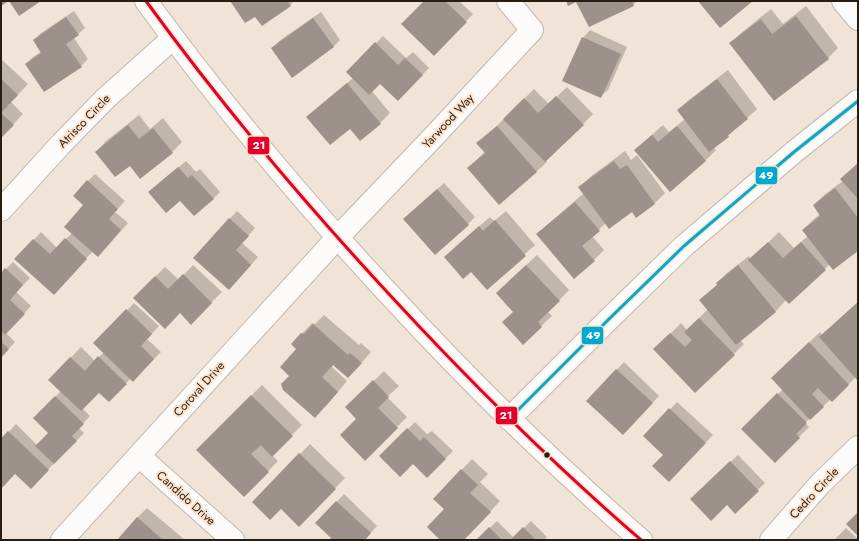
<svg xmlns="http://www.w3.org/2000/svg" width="859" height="541" viewBox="0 0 859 541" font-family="Jost,sans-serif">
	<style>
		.shadow { fill: #0003 }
		.building { fill: #9c928b }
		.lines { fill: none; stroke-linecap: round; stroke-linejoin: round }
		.minor-casing { stroke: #c2b7ad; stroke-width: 24 }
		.minor { stroke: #fdfbf9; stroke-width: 22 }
		.bus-1-casing { stroke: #fbe3cd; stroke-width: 6 }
		.bus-2-casing { stroke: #fbe3cd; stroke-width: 6 }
		.bus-1 { stroke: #e4002b; stroke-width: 3 }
		.bus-2 { stroke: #00a9ce; stroke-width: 3 }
		.bus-dot { fill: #281d13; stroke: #fbe3cd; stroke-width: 1.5 }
		.labels { text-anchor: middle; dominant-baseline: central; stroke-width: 4; stroke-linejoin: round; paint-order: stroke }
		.street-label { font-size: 12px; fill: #281d13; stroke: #fbe3cd }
		.line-badge { stroke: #fbe3cd; stroke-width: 1.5 }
		.badge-label { font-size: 11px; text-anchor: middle; font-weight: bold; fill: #fff }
	</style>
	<rect width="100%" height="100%" fill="#f0e4d8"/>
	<path class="shadow" d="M231 1H294L290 5 255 15Z
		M425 1H459L473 14 434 54Z
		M577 1H637L633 5Z
		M806 6 838 48 828 58 731 43 741 33 771 9 783 24Z
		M74 11 85 28 74 38 88 59 81 66 26 64 33 57 42 51 34 40 41 33Z
		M321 12 340 40 333 47 272 48 279 41Z
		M590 30 627 47 608 90 600 97 563 80 583 38Z
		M383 36 406 58 413 52 429 68 398 100 380 82 372 91 390 113 380 123 350 127 307 117 318 107 353 78 347 72Z
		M1 59 28 84 11 102 23 114 1 137Z
		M728 70 757 109 728 136 713 147 716 150 706 160 670 191 636 150 646 140 663 125 669 132 685 119 678 110 689 100Z
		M567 87 593 114 546 161 547 162 536 172 468 168 485 152 478 143 504 119 534 89 549 104Z
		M139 115 150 129 163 118 182 142 172 152H96L106 141Z
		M625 151 631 160 637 155 665 193 655 203 637 217 632 211 606 223 592 236 604 250 594 260 538 234 548 224 584 193 580 187 590 177Z
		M186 161 196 172 200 169 220 192 213 199H180L157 185Z
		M858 163V250L830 264 789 303 786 300 776 311 740 340 744 344 695 392 665 339 681 323 687 330 708 309 700 300 718 284 717 283 727 273 749 256 751 259 779 232 794 248 808 236 803 230 813 220 820 214 814 205 824 195 843 181Z
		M95 174 125 201 115 212 128 223 105 249 93 251 61 286 16 259 41 232 57 248 72 233 84 205 88 181Z
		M444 183 475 217 468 224 412 212Z
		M237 211 255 228 242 243 258 257 236 282 194 258Z
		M506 211 535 245 487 289 455 247 490 217 494 221Z
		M537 255 569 290 548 312 552 316 523 343 507 283Z
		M13 262 30 278 16 292 31 306 6 333 15 342 1 357V274Z
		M193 265 222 292 191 323 180 312 134 298 165 267 179 280Z
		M858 302V379L856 377 832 401 831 399 809 419 805 423 809 427 775 461 743 429 783 389 782 368 820 332 822 335Z
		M134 303 159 326 147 339 161 352 133 380 131 378 119 391 99 392 83 409 90 416 79 428 84 433 31 487 15 473 1 488V440L16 424 37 445 50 433 35 418 61 391 49 380 81 347 95 361 104 352 95 343Z
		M324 315 359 345 361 343 371 352 358 367 334 364 332 367 347 381 325 407 290 376 298 349 292 344 312 323 315 324Z
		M624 362 659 396 623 434 587 401Z
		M384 371 399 386 387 397 407 417 365 459 357 418 347 407Z
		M262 385 302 425 272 455 278 461 244 496 197 450Z
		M677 402 713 435 669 481 665 455 645 436Z
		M415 422 427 434 432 431 453 451 427 477 413 462 381 456Z
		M310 444 345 478 299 526 281 508 253 502Z
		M738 455 765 483 735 512 727 504 691 499Z
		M472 459 488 474 480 482 500 501 464 540H442L446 509 434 499Z
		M344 494 377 526 364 540H330L332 538 317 523Z
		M147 508 185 540H118L137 518Z
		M497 521 514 538 531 521 547 537 544 540H477Z
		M846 528 858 539V540H834Z"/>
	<path class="building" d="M1 1H9L1 6Z
		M9 1H41L19 16Z
		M230 1H287L291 6 262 26 255 17 245 23Z
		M424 1H445L467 22 434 56 401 24Z
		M566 1H632L634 6 589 27 576 2 568 6Z
		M698 1H753L720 28Z
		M796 16 829 59 774 101 729 43 761 19 772 34Z
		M66 17 79 35 66 44 82 67 44 92 25 64 41 53 33 40Z
		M313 18 334 47 292 78 271 48Z
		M582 37 621 54 601 98 562 81Z
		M375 42 398 65 405 58 423 75 398 101 380 84 369 95 346 72Z
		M1 79 18 95 1 113 14 125 1 138Z
		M717 79 748 119 728 135 729 137 709 152 677 110Z
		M347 83 381 124 360 141 350 129 330 145 306 117Z
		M556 96 584 125 545 162 503 119 524 98 538 113Z
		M128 125 139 139 153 128 173 153 140 179 130 166 115 177 95 152Z
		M497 126 537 172 499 205 467 168 485 153 476 143Z
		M677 126 706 161 670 192 634 150 652 135 658 142Z
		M614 161 620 169 627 165 655 204 636 218 632 212 609 229 578 187Z
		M858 163V199L840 179Z
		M178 167 188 178 192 175 214 199 194 216 180 201 166 213 148 192Z
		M87 180 118 209 109 219 121 230 98 257 64 227 83 205 73 196Z
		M835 188 858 218V251L833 270 802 230 820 216 813 205Z
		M437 189 469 225 435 255 403 219Z
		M575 202 600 231 582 246 595 261 574 279 536 234Z
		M229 218 249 236 236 250 251 265 229 290 193 258Z
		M495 220 526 256 487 290 471 272 463 279 444 257 479 226 483 231Z
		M65 238 87 259 54 295 14 259 33 239 50 254Z
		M768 242 783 258 801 242 826 270 789 304 748 260Z
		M526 265 560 301 538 322 542 327 523 345 502 322 513 312 496 293Z
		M738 265 776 312 736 345 699 300 717 285 716 283Z
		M5 268 23 285 10 300 25 314 5 335 1 331V273Z
		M183 274 212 303 191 325 180 313 165 329 133 298 155 276 168 289Z
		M858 302V381L819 337Z
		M126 309 152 334 141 346 154 359 133 382 93 343Z
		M699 318 735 355 695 393 653 349 670 333 685 347 692 340 684 332Z
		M313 324 348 355 350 353 362 363 348 378 333 365 322 377 338 392 315 418 283 390 281 384 289 376 280 367 296 349 291 344 301 333 304 334Z
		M1 342 9 349 1 358Z
		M809 342 849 385 832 402 818 388 812 394 824 407 810 420 771 378Z
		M98 356 127 384 109 402 99 393 81 411 48 380 70 357 85 371Z
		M616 369 653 403 623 435 586 401Z
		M373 380 389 397 378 408 398 428 365 461 340 435 356 419 345 407Z
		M777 393 807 423 796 434 800 438 775 463 741 429Z
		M251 395 293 436 272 457 261 445 251 454 269 472 244 497 196 450Z
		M55 396 84 424 72 436 77 441 54 464 35 446 48 433 33 418Z
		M669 408 706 443 669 482 652 466 663 455 643 436Z
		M407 428 420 441 424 437 446 459 427 478 413 464 400 477 379 456Z
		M8 431 49 470 31 489 15 474 1 489V438Z
		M299 453 336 489 299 527 281 509 270 520 252 502Z
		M730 461 759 491 735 514 727 505 711 521 690 499Z
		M461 469 478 485 470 493 491 512 464 540H440L427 527 444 509 433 499Z
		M336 501 371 533 365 540H329L331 538 315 523Z
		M858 512V536L846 524Z
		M137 517 163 540H117Z
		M489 527 502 540H476Z
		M523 527 536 540H510Z"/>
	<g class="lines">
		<defs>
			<path id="minor" d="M146 1C220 103 302 200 388 293 468 380 552 463 641 540
				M843 1 858 19
				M1 210 62 143 105 99 173 38
				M509 419 608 320 684 246 794 152 858 101
				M139 456 233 540
				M62 540 337 238 438 132 532 30 508 1
				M771 540 820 484 858 447"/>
		</defs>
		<use href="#minor" class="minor-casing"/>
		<use href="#minor" class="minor"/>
		<defs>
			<path id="bus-1" d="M146 1C220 103 302 200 388 293 468 380 552 463 641 540"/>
			<path id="bus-2" d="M509 419 608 320 684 246 794 152 858 101"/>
		</defs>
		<use href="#bus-1" class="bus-1-casing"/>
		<use href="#bus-2" class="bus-2-casing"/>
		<use href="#bus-1" class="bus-1"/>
		<use href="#bus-2" class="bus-2"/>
	</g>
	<circle class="bus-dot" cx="547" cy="455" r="3.5"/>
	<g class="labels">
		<g class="street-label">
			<text transform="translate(84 121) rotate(-46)">Atrisco Circle</text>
			<text transform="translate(448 121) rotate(-47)">Yarwood Way</text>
			<text transform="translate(199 389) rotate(-48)">Coroval Drive</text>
			<text transform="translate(814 493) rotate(-47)">Cedro Circle</text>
			<text transform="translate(186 498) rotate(42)">Candido Drive</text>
		</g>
	</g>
	<g class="line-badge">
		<rect x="247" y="136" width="23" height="19" rx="4" fill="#e4002b"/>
		<rect x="755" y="166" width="23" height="19" rx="4" fill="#00a9ce"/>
		<rect x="581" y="326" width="23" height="19" rx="4" fill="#00a9ce"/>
		<rect x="495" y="406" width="23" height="19" rx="4" fill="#e4002b"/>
	</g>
	<g class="badge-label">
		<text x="259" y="149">21</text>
		<text x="766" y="179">49</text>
		<text x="593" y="339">49</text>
		<text x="506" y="419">21</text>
	</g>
	<rect width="859" height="541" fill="none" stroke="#281d13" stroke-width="4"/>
</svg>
